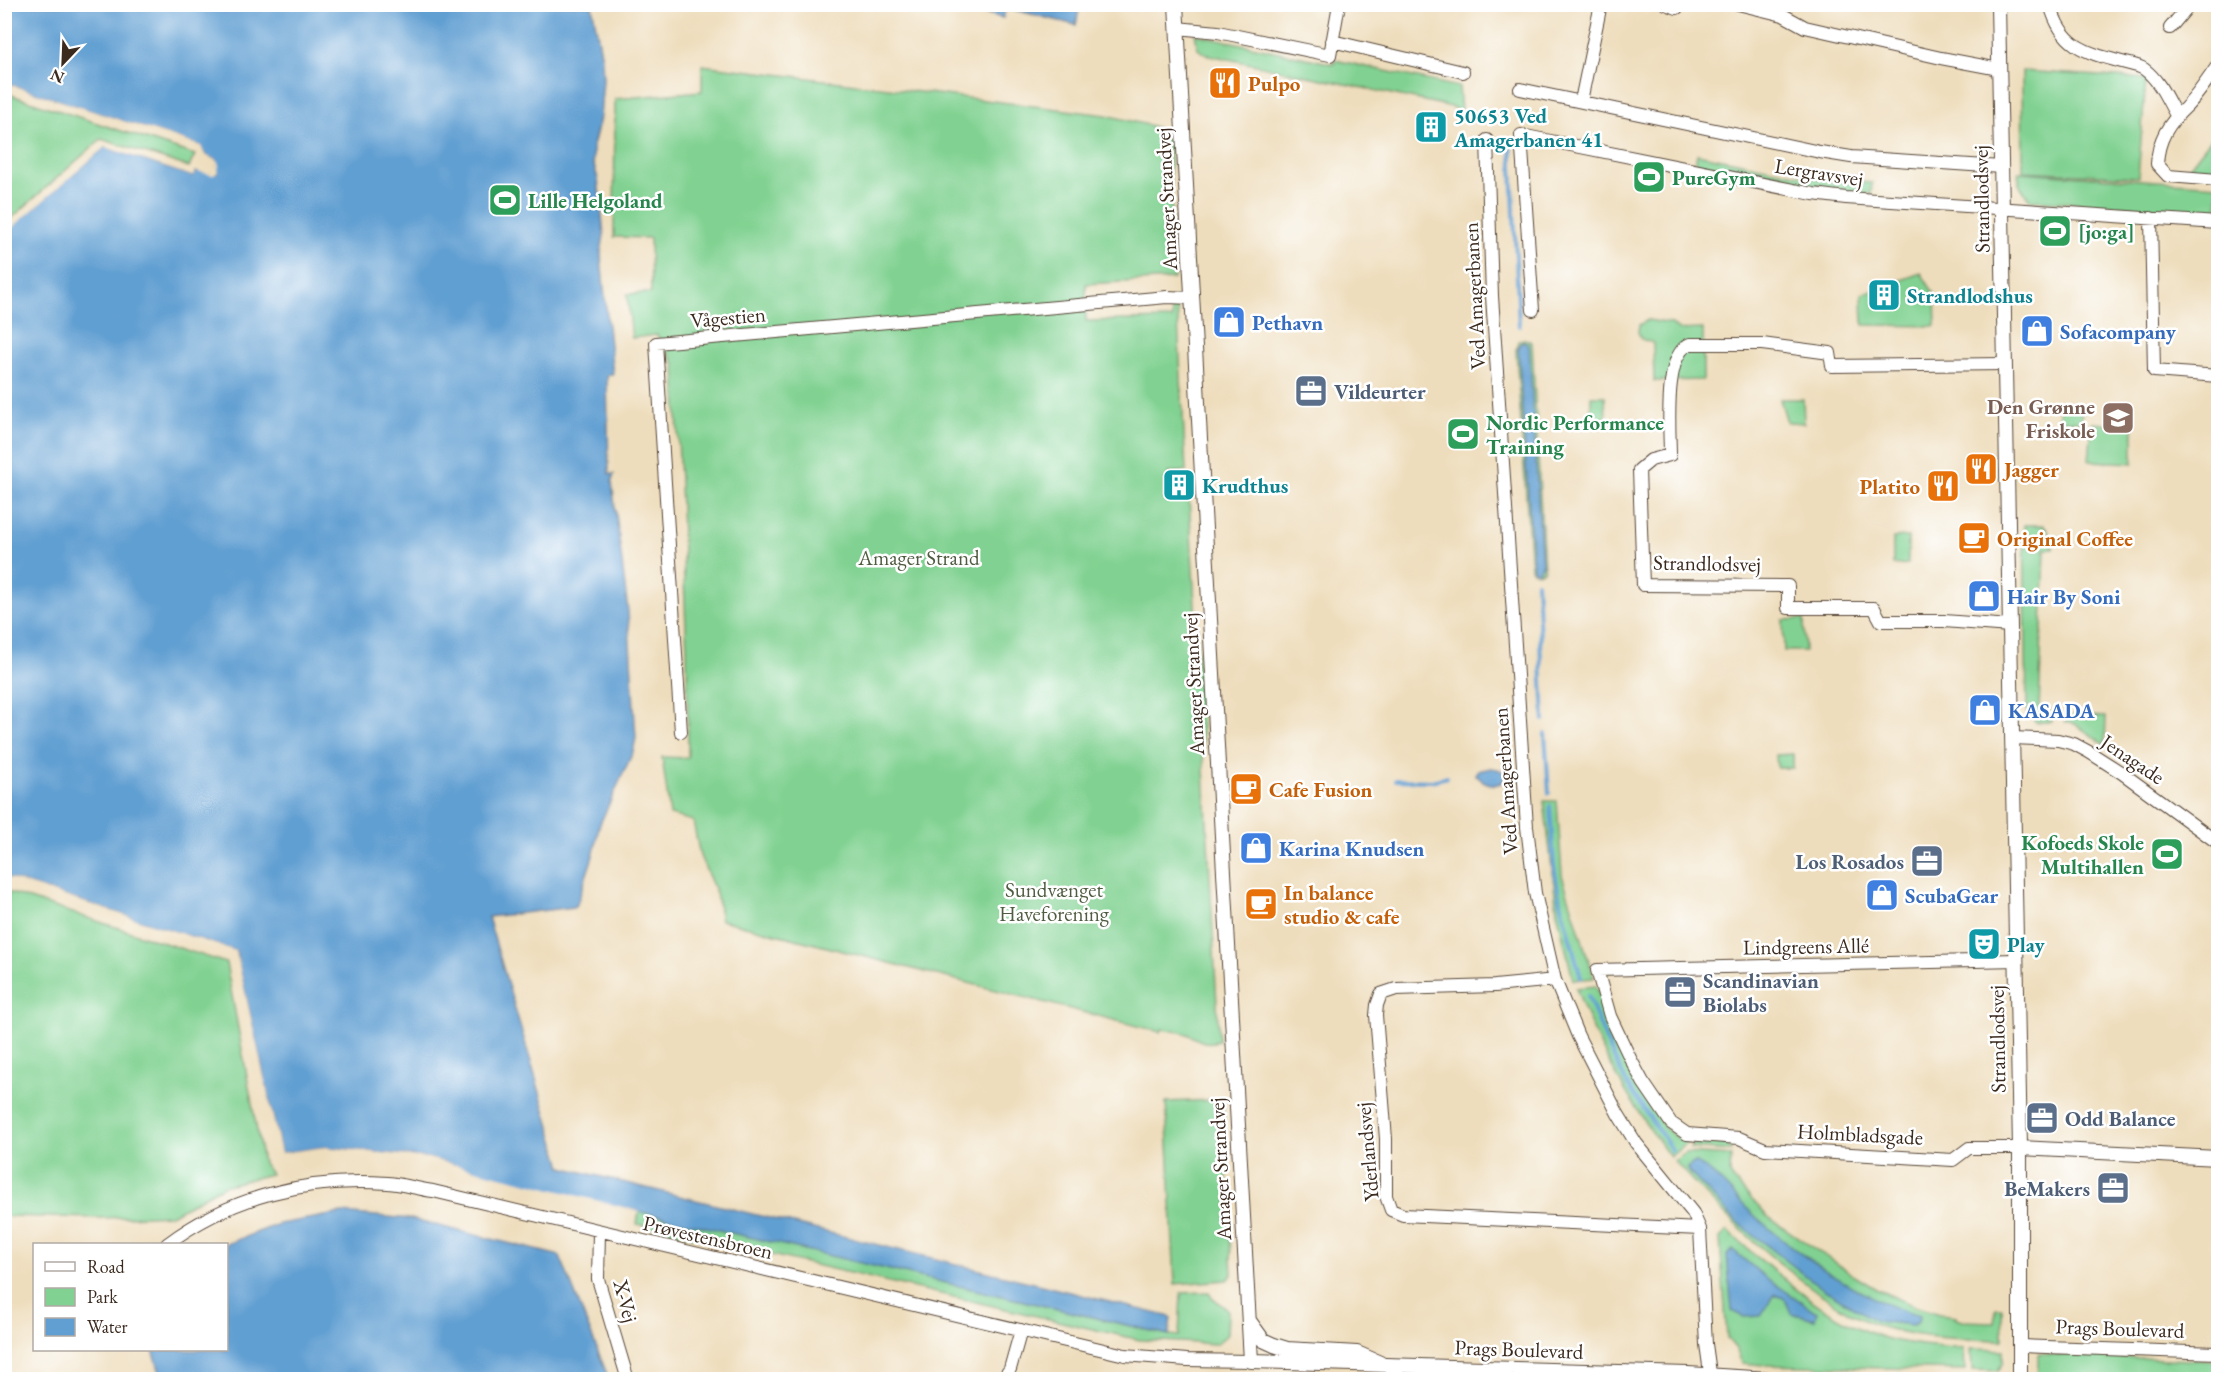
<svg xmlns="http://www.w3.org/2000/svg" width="2223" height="1384" viewBox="0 0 2223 1384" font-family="'EB Garamond',serif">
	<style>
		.green { fill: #81d292; stroke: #5e7e58; stroke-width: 1.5 }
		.water { fill: #619fd2; stroke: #4e6478; stroke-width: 1.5 }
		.pier { fill: #eeddbc }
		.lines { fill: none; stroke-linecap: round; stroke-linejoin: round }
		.stream { stroke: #619fd2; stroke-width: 4 }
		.minor-casing { stroke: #564536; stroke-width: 14 }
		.tertiary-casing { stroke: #564536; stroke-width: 16 }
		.minor { stroke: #fff; stroke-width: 12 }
		.tertiary { stroke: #fff; stroke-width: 14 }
		.labels { text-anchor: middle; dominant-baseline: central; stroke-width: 5; stroke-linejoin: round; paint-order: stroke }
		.food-label { font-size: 21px; font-weight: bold; fill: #c56008; stroke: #fff; text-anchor: start }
		.culture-label { font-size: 21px; font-weight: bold; fill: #0d838f; stroke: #fff; text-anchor: start }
		.street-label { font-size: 21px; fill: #3b2a1e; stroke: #fff }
		.leisure-label { font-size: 21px; font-weight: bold; fill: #27864d; stroke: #fff; text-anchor: start }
		.shop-label { font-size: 21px; font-weight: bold; fill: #366cbe; stroke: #fff; text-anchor: start }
		.service-label { font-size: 21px; font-weight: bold; fill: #4e5e75; stroke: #fff; text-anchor: start }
		.education-label { font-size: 21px; font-weight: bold; fill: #785e54; stroke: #fff; text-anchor: end }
		.park-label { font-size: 21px; fill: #505c41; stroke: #fff }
	</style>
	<rect width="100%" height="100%" fill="#fff"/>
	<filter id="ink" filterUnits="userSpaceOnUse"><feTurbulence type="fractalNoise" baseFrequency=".0167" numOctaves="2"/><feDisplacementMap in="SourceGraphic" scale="12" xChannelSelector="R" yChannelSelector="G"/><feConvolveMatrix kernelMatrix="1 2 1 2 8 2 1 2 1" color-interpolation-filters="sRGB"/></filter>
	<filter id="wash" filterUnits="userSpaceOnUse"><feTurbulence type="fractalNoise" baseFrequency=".008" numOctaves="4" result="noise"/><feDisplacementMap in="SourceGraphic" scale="24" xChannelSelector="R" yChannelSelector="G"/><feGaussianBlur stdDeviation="1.35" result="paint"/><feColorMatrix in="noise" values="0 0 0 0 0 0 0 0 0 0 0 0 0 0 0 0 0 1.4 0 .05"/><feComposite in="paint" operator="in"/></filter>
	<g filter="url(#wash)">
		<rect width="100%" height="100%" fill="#eeddbc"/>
		<path class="green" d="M1195 34 1334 64 1335 60 1459 87 1461 112 1452 107 1205 54 1198 49Z
			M702 65 1106 115 1152 126 1169 133 1174 279 1086 284V321L1172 319 1171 302 1177 303 1186 471 1169 473 1171 498 1189 497 1219 1041C1203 1045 1200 1040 1187 1034 1179 1031 1170 1031 1162 1029L1161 1032 721 920 716 893 700 856 693 821 670 815 662 757 688 758 687 651 675 364 657 335 632 338 627 294 651 293 650 238 614 237 615 99 702 91Z
			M2022 71 2146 79 2138 177 2023 171Z
			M5 93 195 155 189 167 101 139 5 224Z
			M2218 130V165L2211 174 2186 171Z
			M1697 154 1825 180 1872 183 1871 194 1800 188 1695 164Z
			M2019 172 2218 185V213L2030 200 2019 184Z
			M1921 273 1935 295 1936 326 1863 325 1862 294Z
			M1648 320 1672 324 1678 330 1703 329V380L1654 381 1653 343 1641 339 1638 332 1639 325Z
			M1523 339 1528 340 1532 343 1544 570 1538 573 1533 571 1531 568 1516 350 1518 341Z
			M1591 396H1605L1606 421H1591Z
			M1780 399H1803L1804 423 1787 422Z
			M2060 403 2082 405 2081 422 2059 420Z
			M2092 423 2133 426V463L2089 461Z
			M2024 525H2044L2045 528 2047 527 2053 546V549H2045L2039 709 2051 711V722H2036L2027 712Z
			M1908 537V564L1893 565V538Z
			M1804 619 1805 651H1784L1783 620Z
			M2065 715 2106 717 2105 745 2075 724 2065 722Z
			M1793 754V768H1777L1776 755Z
			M1544 801H1557L1562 875 1594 978 1573 980 1557 911Z
			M5 891 226 963 263 1163 271 1174 223 1186 171 1215 102 1218 5 1216Z
			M1596 986 1626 1062 1665 1128 1676 1137 1688 1142 1670 1157C1631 1105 1598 1049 1576 988Z
			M1213 1100 1223 1104 1232 1275 1227 1280 1175 1284 1166 1102Z
			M1695 1142 1729 1144 1731 1151 1690 1148Z
			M1685 1153 1731 1156 1730 1174 1734 1180 1767 1216 1853 1275 1876 1289 1917 1307 1939 1314 1956 1316V1319L1962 1321 1994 1322 1996 1308H2002L2003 1340C1967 1339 1928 1339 1893 1330 1864 1324 1836 1305 1812 1288 1758 1249 1719 1210 1674 1161Z
			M639 1211 1169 1335 1179 1336 1181 1293 1209 1292 1212 1297 1228 1310 1227 1335 1216 1344 1140 1340 637 1224Z
			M1727 1231C1772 1269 1824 1319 1882 1337 1908 1345 1937 1346 1964 1349L1965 1370 1763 1365 1742 1363 1736 1349 1727 1338 1720 1238Z
			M1971 1349 2003 1350V1363L1998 1371 1972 1370Z
			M2038 1354 2218 1361V1379H2049L2048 1376 2038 1375Z"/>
		<path class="water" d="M5 5H592L602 59 603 80 600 118 593 146V162L598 179 604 235 601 253 602 268 613 374 607 375 609 474H614L612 482 628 611 636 738 633 752 599 826 594 853 577 904 574 907 488 917 562 1167 1171 1317 1169 1335 556 1192 428 1158 325 1147 281 1153 236 951 5 877 4 234 105 147 192 176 196 171 217 173 216 160 205 155 200 146 5 83Z
			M923 5 1080 4V5L1076 25 1006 8 1003 18 973 10 971 14 933 5 932 6Z
			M1523 341 1529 344 1542 566 1538 571H1534L1533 568 1518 346Z
			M1491 768C1498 769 1502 769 1505 775 1502 791 1484 784 1476 775L1478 771Z
			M1695 1162C1719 1175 1736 1199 1756 1217 1801 1258 1861 1298 1919 1316L1918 1322 1913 1325 1876 1321 1823 1289 1738 1223 1689 1172 1687 1168Z
			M342 1213 411 1219 560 1256 609 1379H162L153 1350H226V1244L279 1224Z
			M1733 1250 1765 1277 1815 1311 1817 1312 1815 1319 1791 1313 1785 1299 1775 1294 1761 1316 1743 1317 1732 1311 1727 1255Z"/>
		<path class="pier" d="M5 83 201 146 205 155 216 160 219 165 217 173 213 175 196 171 192 176 105 147 5 234 4 230 104 144 191 173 196 168 213 172 216 166 214 162 203 157 198 148 4 86Z
			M5 877 236 951 281 1153 325 1147 428 1158 639 1211V1214L427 1161 325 1150 280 1156 234 954 4 880Z"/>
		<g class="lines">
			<path class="stream" d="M1511 144 1519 326
				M1537 582 1544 720
				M1545 734 1549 793
				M1396 780 1432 781 1447 777
				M1550 806 1554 865 1560 902 1581 978
				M1588 996 1608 1045 1627 1084 1672 1150"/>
		</g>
	</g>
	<g filter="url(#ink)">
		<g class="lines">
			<defs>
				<path id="minor" d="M1666 4 1677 8
					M1738 4 1783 15 1805 27 1941 58 1999 69
					M2050 4C2061 46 2084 52 2122 62 2129 64 2138 65 2144 69 2160 81 2166 98 2176 115
					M1177 28 1218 32 1330 55 1339 4
					M2170 28 2190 4
					M1332 41 1463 72
					M2218 65C2208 79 2198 95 2186 107 2169 123 2158 139 2157 164L2168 176 2218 180
					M1520 89 1820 152 1851 157 2001 167
					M1581 101 1601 4
					M1487 140 1492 296 1527 827 1535 893 1555 980 1578 1036 1618 1114 1636 1143 1693 1213 1700 1229 1706 1344 1711 1380
					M2151 218 2154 371 2218 376
					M1533 310 1521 135 1813 194 1846 198 2218 223
					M2005 364 1832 366 1830 353 1762 344H1690C1663 354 1670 430 1670 455L1651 460 1639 470 1643 585 1788 586V608H1874L1881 621H1944L2010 626
					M681 732 656 343 1167 297 1192 298
					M2013 738 2058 740 2074 744 2089 752 2122 773 2218 843
					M2017 960 1597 970 1610 1016 1630 1058 1643 1082 1671 1123 1687 1134 1739 1138 1765 1149 1953 1160 1969 1148H2020
					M1555 980 1495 986 1396 989 1381 994 1377 1005 1376 1015 1386 1139V1196L1391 1210 1403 1215 1700 1229
					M599 1232 598 1279 628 1380
					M167 1244C231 1196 309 1177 388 1183 403 1184 418 1189 433 1191L1125 1355 1187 1360 1251 1361
					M2021 1346 2218 1353
					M1002 1380 1010 1369 1021 1330"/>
				<path id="tertiary" d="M1176 4 1251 1361 1688 1374 1786 1380
					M1998 4 2020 1148V1380
					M2020 1148 2218 1158
					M1250 1322 1263 1340 1274 1345 1287 1349 1357 1353 1380 1363"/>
			</defs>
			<use href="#minor" class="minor-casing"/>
			<use href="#tertiary" class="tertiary-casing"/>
			<use href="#minor" class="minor"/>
			<use href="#tertiary" class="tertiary"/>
		</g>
	</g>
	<defs>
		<symbol id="restaurant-square" viewBox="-11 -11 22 22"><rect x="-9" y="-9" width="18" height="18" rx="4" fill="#e8710a" stroke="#fff"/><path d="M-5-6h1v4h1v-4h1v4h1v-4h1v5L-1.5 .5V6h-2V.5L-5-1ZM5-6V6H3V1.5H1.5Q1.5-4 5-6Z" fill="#fff"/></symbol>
		<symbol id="building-square" viewBox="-11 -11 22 22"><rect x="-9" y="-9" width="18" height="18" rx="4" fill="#0f9aa8" stroke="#fff"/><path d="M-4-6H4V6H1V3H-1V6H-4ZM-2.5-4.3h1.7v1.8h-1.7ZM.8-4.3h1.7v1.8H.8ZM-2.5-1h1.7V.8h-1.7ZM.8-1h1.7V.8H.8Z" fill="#fff"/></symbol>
		<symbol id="stadium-square" viewBox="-11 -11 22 22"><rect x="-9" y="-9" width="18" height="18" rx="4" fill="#2e9e5b" stroke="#fff"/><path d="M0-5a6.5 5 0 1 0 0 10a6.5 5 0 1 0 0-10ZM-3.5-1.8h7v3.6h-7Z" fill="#fff"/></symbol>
		<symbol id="shop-square" viewBox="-11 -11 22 22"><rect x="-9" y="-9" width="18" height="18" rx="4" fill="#3f7fe0" stroke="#fff"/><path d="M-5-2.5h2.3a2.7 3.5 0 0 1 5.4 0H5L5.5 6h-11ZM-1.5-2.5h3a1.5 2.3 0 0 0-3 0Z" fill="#fff"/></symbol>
		<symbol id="office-square" viewBox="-11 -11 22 22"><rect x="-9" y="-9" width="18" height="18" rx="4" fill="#5c6f8a" stroke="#fff"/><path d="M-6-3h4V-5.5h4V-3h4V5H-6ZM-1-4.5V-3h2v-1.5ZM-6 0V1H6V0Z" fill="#fff"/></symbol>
		<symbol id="school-square" viewBox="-11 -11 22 22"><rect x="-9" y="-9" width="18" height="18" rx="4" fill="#8d6e63" stroke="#fff"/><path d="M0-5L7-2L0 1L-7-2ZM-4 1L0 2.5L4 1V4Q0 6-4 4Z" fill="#fff"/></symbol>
		<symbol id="cafe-square" viewBox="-11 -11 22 22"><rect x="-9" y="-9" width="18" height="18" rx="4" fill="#e8710a" stroke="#fff"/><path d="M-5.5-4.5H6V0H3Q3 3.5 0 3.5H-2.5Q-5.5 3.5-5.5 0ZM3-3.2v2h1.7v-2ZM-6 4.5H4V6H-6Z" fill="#fff"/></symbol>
		<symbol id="theatre-square" viewBox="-11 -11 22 22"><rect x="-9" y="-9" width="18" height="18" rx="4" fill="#0f9aa8" stroke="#fff"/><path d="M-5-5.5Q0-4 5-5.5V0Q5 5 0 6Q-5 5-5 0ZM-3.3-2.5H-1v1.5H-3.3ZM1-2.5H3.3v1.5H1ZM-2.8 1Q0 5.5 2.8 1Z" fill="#fff"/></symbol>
	</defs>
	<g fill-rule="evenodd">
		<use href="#restaurant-square" x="1206" y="64" width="38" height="38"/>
		<use href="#building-square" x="1412" y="108" width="38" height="38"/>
		<use href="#stadium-square" x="1630" y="158" width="38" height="38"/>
		<use href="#stadium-square" x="486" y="181" width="38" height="38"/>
		<use href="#stadium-square" x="2036" y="212" width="38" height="38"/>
		<use href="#building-square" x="1865" y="276" width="38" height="38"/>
		<use href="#shop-square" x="1210" y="303" width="38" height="38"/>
		<use href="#shop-square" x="2018" y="312" width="38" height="38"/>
		<use href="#office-square" x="1292" y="372" width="38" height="38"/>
		<use href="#school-square" x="2099" y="399" width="38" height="38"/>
		<use href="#stadium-square" x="1444" y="415" width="38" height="38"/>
		<use href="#restaurant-square" x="1962" y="450" width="38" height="38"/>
		<use href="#building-square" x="1160" y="466" width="38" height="38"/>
		<use href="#restaurant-square" x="1924" y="467" width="38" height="38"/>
		<use href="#cafe-square" x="1955" y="519" width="38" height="38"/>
		<use href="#shop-square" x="1965" y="577" width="38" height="38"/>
		<use href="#shop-square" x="1966" y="691" width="38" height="38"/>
		<use href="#cafe-square" x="1227" y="770" width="38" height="38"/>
		<use href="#shop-square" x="1237" y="829" width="38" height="38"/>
		<use href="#stadium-square" x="2148" y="835" width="38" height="38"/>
		<use href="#office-square" x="1908" y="842" width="38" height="38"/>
		<use href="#shop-square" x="1863" y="876" width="38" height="38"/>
		<use href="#cafe-square" x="1242" y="885" width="38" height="38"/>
		<use href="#theatre-square" x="1965" y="925" width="38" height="38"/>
		<use href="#office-square" x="1661" y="973" width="38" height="38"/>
		<use href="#office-square" x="2023" y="1099" width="38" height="38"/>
		<use href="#office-square" x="2094" y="1169" width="38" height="38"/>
	</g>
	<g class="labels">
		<g class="food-label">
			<text x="1248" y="83">Pulpo</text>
			<text x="2004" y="469">Jagger</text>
			<text x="1920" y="486" text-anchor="end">Platito</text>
			<text x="1997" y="538">Original Coffee</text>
			<text x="1269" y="789">Cafe Fusion</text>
			<text x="1284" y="892">In balance<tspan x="1284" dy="24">studio &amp; cafe</tspan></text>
		</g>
		<g class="culture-label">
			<text x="1454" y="115">50653 Ved<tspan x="1454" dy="24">Amagerbanen 41</tspan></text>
			<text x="1907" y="295">Strandlodshus</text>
			<text x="1202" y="485">Krudthus</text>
			<text x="2007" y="944">Play</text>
		</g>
		<g class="street-label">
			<text transform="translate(1819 172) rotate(9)">Lergravsvej</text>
			<text transform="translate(1166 199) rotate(-93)">Amager Strandvej</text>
			<text transform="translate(1981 199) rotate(-91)">Strandlodsvej</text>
			<text transform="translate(1474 296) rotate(-93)">Ved Amagerbanen</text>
			<text transform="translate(728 317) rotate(-5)">Vågestien</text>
			<text transform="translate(1707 563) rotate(1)">Strandlodsvej</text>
			<text transform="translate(1193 684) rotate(-93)">Amager Strandvej</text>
			<text transform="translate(2133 759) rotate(34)">Jenagade</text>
			<text transform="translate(1505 781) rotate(-94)">Ved Amagerbanen</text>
			<text transform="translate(1806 946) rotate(-1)">Lindgreens Allé</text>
			<text transform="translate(1997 1039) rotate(-91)">Strandlodsvej</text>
			<text transform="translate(1860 1134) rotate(3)">Holmbladsgade</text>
			<text transform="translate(1367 1152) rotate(-95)">Yderlandsvej</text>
			<text transform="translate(1220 1169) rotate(-93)">Amager Strandvej</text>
			<text transform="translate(708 1237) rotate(13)">Prøvestensbroen</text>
			<text transform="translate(626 1301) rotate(75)">X-Vej</text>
			<text transform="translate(2120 1328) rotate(2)">Prags Boulevard</text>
			<text transform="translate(1519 1349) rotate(2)">Prags Boulevard</text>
		</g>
		<g class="leisure-label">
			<text x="1672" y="177">PureGym</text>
			<text x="528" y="200">Lille Helgoland</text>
			<text x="2078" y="231">[jo:ga]</text>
			<text x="1486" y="422">Nordic Performance<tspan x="1486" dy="24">Training</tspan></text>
			<text x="2144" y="842" text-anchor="end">Kofoeds Skole<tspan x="2144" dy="24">Multihallen</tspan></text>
		</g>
		<g class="shop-label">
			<text x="1252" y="322">Pethavn</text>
			<text x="2060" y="331">Sofacompany</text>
			<text x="2007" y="596">Hair By Soni</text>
			<text x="2008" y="710">KASADA</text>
			<text x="1279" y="848">Karina Knudsen</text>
			<text x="1905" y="895">ScubaGear</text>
		</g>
		<g class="service-label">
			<text x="1334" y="391">Vildeurter</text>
			<text x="1904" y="861" text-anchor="end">Los Rosados</text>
			<text x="1703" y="980">Scandinavian<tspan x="1703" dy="24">Biolabs</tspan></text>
			<text x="2065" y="1118">Odd Balance</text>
			<text x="2090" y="1188" text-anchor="end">BeMakers</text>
		</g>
		<g class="education-label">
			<text x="2095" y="406">Den Grønne<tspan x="2095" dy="24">Friskole</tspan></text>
		</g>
		<g class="park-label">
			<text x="919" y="557">Amager Strand</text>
			<text x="1054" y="889">Sundvænget<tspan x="1054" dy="24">Haveforening</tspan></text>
		</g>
	</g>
	<rect width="2223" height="1384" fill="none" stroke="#fff" stroke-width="24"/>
	<rect x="33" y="1243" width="195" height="108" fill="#ffffff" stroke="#b1aaa5" stroke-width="1.5"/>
	<rect x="45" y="1262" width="30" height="9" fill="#ffffff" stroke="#b1aaa5" stroke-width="1.5"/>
	<text x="87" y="1273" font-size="18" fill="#3b2a1e">Road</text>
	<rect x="45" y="1288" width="30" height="18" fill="#81d292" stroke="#b1aaa5" stroke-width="1.5"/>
	<text x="87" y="1303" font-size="18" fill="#3b2a1e">Park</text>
	<rect x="45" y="1318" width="30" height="18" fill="#619fd2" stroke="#b1aaa5" stroke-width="1.5"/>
	<text x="87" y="1333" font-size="18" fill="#3b2a1e">Water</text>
	<g transform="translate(63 63) rotate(203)" stroke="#ffffff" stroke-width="4.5" paint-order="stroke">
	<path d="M0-4.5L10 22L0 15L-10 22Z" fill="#3b2a1e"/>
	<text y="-9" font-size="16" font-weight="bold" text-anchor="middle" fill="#3b2a1e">N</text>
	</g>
</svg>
